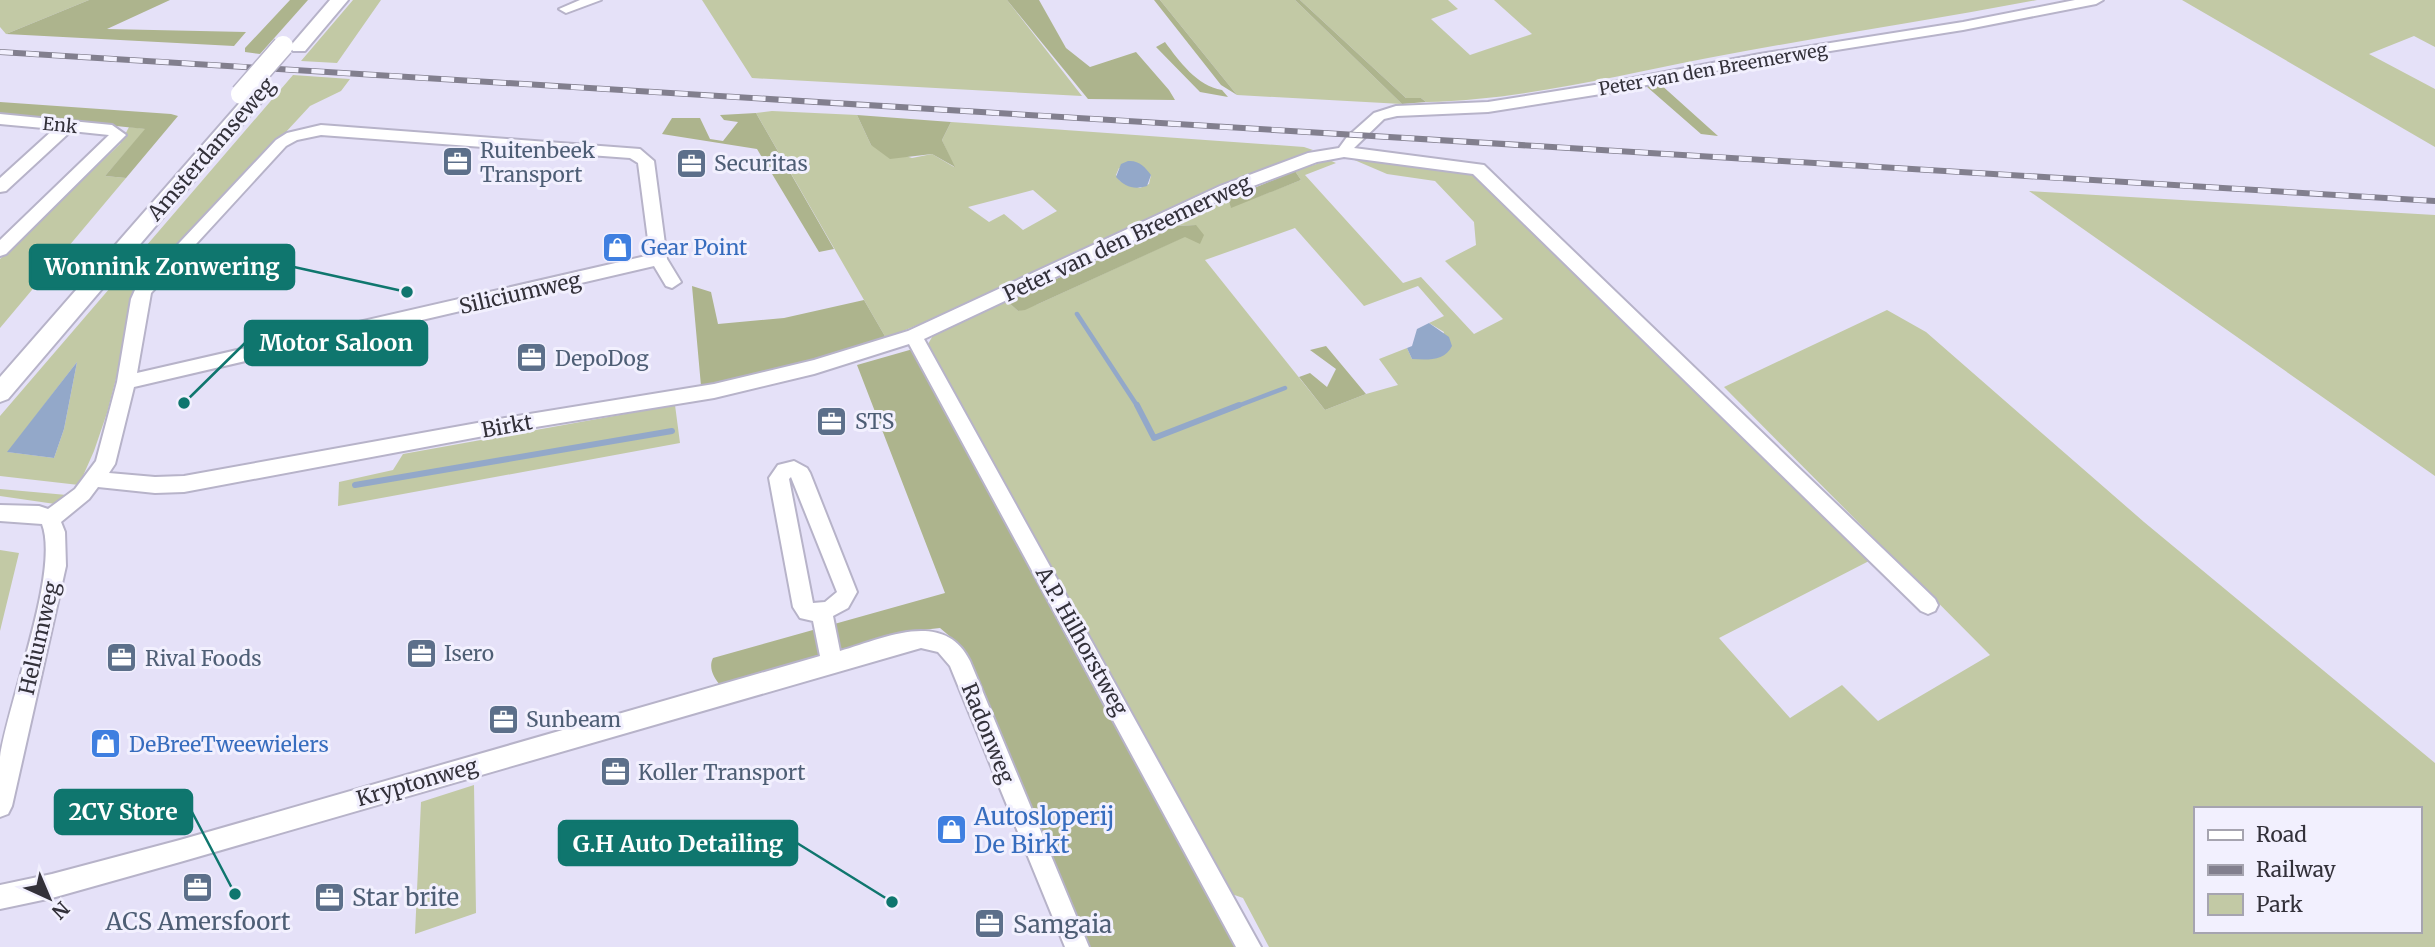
<svg xmlns="http://www.w3.org/2000/svg" width="2435" height="947" viewBox="0 0 2435 947" font-family="Merriweather,serif">
	<style>
		.green { fill: #c2c9a5; fill-rule: evenodd }
		.forest { fill: #adb48d }
		.water { fill: #93a8c9 }
		.lines { fill: none; stroke-linecap: round; stroke-linejoin: round }
		.stream-far1 { stroke: #93a8c9; stroke-width: 4.5 }
		.stream { stroke: #93a8c9; stroke-width: 6 }
		.minor-casing { stroke: #b7b3c9; stroke-width: 4 }
		.major-casing { stroke: #b7b3c9; stroke-width: 4 }
		.minor { fill: #fff; fill-rule: evenodd }
		.major { fill: #fff; fill-rule: evenodd }
		.rail-casing { stroke: #827f8e; stroke-width: 6 }
		.rail { stroke: #f2f0fe; stroke-width: 4.5; stroke-dasharray: 13; stroke-linecap: butt }
		.major-bridge-casing { stroke: #b7b3c9; stroke-width: 23; stroke-linecap: butt }
		.major-bridge { stroke: #fff; stroke-width: 20 }
		.labels { text-anchor: middle; dominant-baseline: central; stroke-width: 6; stroke-linejoin: round; paint-order: stroke }
		.far-street-label { font-size: 18px; fill: #33313a; stroke: #f2f0fe }
		.street-label { font-size: 21px; fill: #33313a; stroke: #f2f0fe }
		.service-label { font-size: 21px; fill: #4e5e75; stroke: #f2f0fe; text-anchor: start }
		.shop-label { font-size: 21px; fill: #366cbe; stroke: #f2f0fe; text-anchor: start }
		.near-shop-label { font-size: 24px; fill: #366cbe; stroke: #f2f0fe; text-anchor: start }
		.near-service-label { font-size: 24px; fill: #4e5e75; stroke: #f2f0fe; text-anchor: start }
		.leader { fill: none; stroke: #0f766e; stroke-width: 2.5 }
		.callout-dot { fill: #0f766e; stroke: #f2f0fe; stroke-width: 2.5 }
		.callout { fill: #0f766e; stroke: #0f766e; stroke-width: 2.5 }
		.callout-label { font-size: 23px; text-anchor: middle; font-weight: bold; fill: #fff }
	</style>
	<rect width="100%" height="100%" fill="#e5e1f8"/>
	<path class="green" d="M0 0H89L6 34 0 27Z
		M353 0H381L337 63 301 61Z
		M702 0H1007L1082 96 752 78Z
		M1160 0H1295L1402 104 1237 95Z
		M1300 0H1448L1458 9 1431 19 1470 55 1532 34 1494 0H2037C1927 21 1817 37 1708 58 1614 76 1522 100 1426 102L1421 98H1406Z
		M2182 0H2435V47L2414 36 2369 54 2435 89V147Z
		M293 75 350 79 341 91 310 106 139 291 107 413 94 451 79 485 0 476V416ZM77 362 64 429 54 458 8 452Z
		M772 111 857 115 871 145 912 158 932 154 954 167 942 140 951 122 1304 147 1313 150 1261 170 961 307 886 338 756 113ZM1119 168 1151 175 1149 184 1140 188 1120 181 1116 175ZM1033 190 1057 211 1023 230 1004 214 989 222 968 207Z
		M129 127 146 129 105 176 126 178 0 328V259L120 144Z
		M1352 159 1473 173 1615 310 1869 561 1719 638 1790 718 1842 685 1878 721 1990 655 1724 387 1887 310 1926 332 2144 522 2435 763V947H1269L1243 898 1226 892 928 344 935 332 1007 301 1018 311 1038 304 1186 236 1196 225 1174 226 1228 199 1231 207 1301 180 1295 171 1329 160 1336 163 1305 175 1403 283 1421 277 1474 334 1503 319 1445 261 1476 245 1474 222 1435 181 1387 174ZM1295 228 1364 306 1418 286 1444 316 1429 323 1444 332 1433 359H1412L1407 348 1379 359 1398 385 1366 394 1325 410 1205 260ZM2195 809H2419V931H2195Z
		M2029 191 2435 215V476Z
		M675 405 680 443 338 506 339 482 393 470 403 454Z
		M0 489 67 495 55 504 0 496Z
		M0 550 19 553 0 631Z
		M474 785 476 913 415 934 421 802Z"/>
	<path class="forest" d="M89 0H170L107 29 246 32 234 46 6 34Z
		M290 0H308L260 54 245 52V48Z
		M1007 0H1039L1066 48 1090 67 1136 52 1169 90 1175 100 1088 99Z
		M1154 0H1160L1237 95 1221 85Z
		M1295 0H1300L1406 98H1421L1426 102 1402 104Z
		M1165 42C1179 61 1197 86 1222 90L1228 97 1200 92 1156 47Z
		M1659 83 1718 136 1701 134 1646 86Z
		M0 102 171 114 178 116 126 178 105 176 145 129 0 114Z
		M756 113 834 249 819 252 757 149 662 134 672 118H700L710 139 723 141 738 122 724 120 720 115Z
		M857 115 951 122 942 140 955 167 932 154 890 159 871 145Z
		M1295 171 1301 180 1231 208 1228 199Z
		M1196 225 1204 235 1200 244 1185 237 1025 310 1018 311 1007 301 1174 226Z
		M692 286 711 292 718 324 784 318 864 300 886 338 796 365 701 386Z
		M1326 346 1366 394 1325 410 1299 377 1310 373 1327 387 1336 369 1310 350Z
		M913 349 1245 947H1087L960 645 940 628 922 630 721 686C714 678 708 668 713 658L945 593 857 365Z"/>
	<path class="water" d="M1128 161C1139 160 1145 167 1151 175L1147 186C1134 190 1125 187 1116 177L1121 164Z
		M1429 323 1449 337 1452 346C1445 361 1428 360 1412 359L1407 348 1412 346 1417 329Z
		M77 362 64 429 54 458 7 452Z"/>
	<g class="lines">
		<path class="stream-far1" d="M1077 314 1138 407
			M1235 407 1285 388"/>
		<path class="stream" d="M1137 405 1154 438 1239 405
			M355 485 672 431"/>
		<defs>
			<path id="minor" d="M580 0H601L566 13 559 9Z
				M2075 0H2103L2096 4 1963 30 1760 62 1607 93 1488 112 1397 116 1384 119 1354 148 1484 165 1935 599 1938 605 1935 611 1928 614 1921 611 1473 174 1344 157 1317 162 1232 194 924 339 1261 947H1236L909 344 814 374 714 398 505 432 184 492 155 493 98 487 89 499 61 522 65 532 66 566 12 806 8 814 0 817C0 797 0 776 0 757 8 702 60 571 42 524L0 521V505L39 506 48 509 75 489 96 461 117 382 131 299 135 290 276 140 287 133 321 125 640 149 654 161 667 259 681 282 672 288 666 286 654 266 134 387 115 464 109 473 155 477 184 476 505 418 714 384 814 360 908 331 1220 186 1308 153 1339 148 1347 137 1374 113 1396 106 1488 102 1607 83 1760 54 1963 22ZM321 135 630 158 638 163 650 255 137 373 151 293 286 146 297 140Z
				M0 114 112 125 126 135 6 254 0 256V240L109 135 71 131 6 191 0 192V178L54 129 0 124Z
				M794 461 807 468 810 473 857 592 848 608 833 616 840 651C882 639 944 608 970 661L1089 947H1065L950 666 938 652 921 648 180 862 52 898 0 909V885L52 874 180 840 820 656 813 621 800 618 793 607 769 478 778 465ZM791 477 837 592 825 602 813 603 789 479Z"/>
			<path id="major" d="M330 0H348L305 51H293L290 47 293 43Z
				M257 89 264 91 267 95 264 99 8 399 0 402V377L250 91Z"/>
		</defs>
		<use href="#minor" class="minor-casing"/>
		<use href="#major" class="major-casing"/>
		<use href="#minor" class="minor"/>
		<use href="#major" class="major"/>
		<defs>
			<path id="rail" d="M0 52 2435 201"/>
		</defs>
		<use href="#rail" class="rail-casing"/>
		<use href="#rail" class="rail"/>
		<defs>
			<path id="major-bridge" d="M241 94 283 46"/>
		</defs>
		<use href="#major-bridge" class="major-bridge-casing"/>
		<use href="#major-bridge" class="major-bridge"/>
	</g>
	<defs>
		<symbol id="office-square" viewBox="-11 -11 22 22"><rect x="-9" y="-9" width="18" height="18" rx="4" fill="#5c6f8a" stroke="#f2f0fe"/><path d="M-6-3h4V-5.5h4V-3h4V5H-6ZM-1-4.5V-3h2v-1.5ZM-6 0V1H6V0Z" fill="#fff"/></symbol>
		<symbol id="shop-square" viewBox="-11 -11 22 22"><rect x="-9" y="-9" width="18" height="18" rx="4" fill="#3f7fe0" stroke="#f2f0fe"/><path d="M-5-2.5h2.3a2.7 3.5 0 0 1 5.4 0H5L5.5 6h-11ZM-1.5-2.5h3a1.5 2.3 0 0 0-3 0Z" fill="#fff"/></symbol>
	</defs>
	<g fill-rule="evenodd">
		<use href="#office-square" x="440" y="144" width="35" height="35"/>
		<use href="#office-square" x="674" y="146" width="35" height="35"/>
		<use href="#shop-square" x="600" y="230" width="35" height="35"/>
		<use href="#office-square" x="514" y="340" width="35" height="35"/>
		<use href="#office-square" x="814" y="404" width="35" height="35"/>
		<use href="#office-square" x="404" y="636" width="35" height="35"/>
		<use href="#office-square" x="104" y="640" width="35" height="35"/>
		<use href="#office-square" x="486" y="702" width="35" height="35"/>
		<use href="#shop-square" x="88" y="726" width="35" height="35"/>
		<use href="#office-square" x="598" y="754" width="35" height="35"/>
		<use href="#shop-square" x="934" y="812" width="35" height="35"/>
		<use href="#office-square" x="180" y="870" width="35" height="35"/>
		<use href="#office-square" x="312" y="880" width="35" height="35"/>
		<use href="#office-square" x="972" y="906" width="35" height="35"/>
	</g>
	<g class="labels">
		<g class="far-street-label">
			<text transform="translate(1713 69) rotate(-10)">Peter van den Breemerweg</text>
			<text transform="translate(60 125) rotate(6)">Enk</text>
		</g>
		<g class="street-label">
			<text transform="translate(211 149) rotate(-49)">Amsterdamseweg</text>
			<text transform="translate(1127 238) rotate(-25)">Peter van den Breemerweg</text>
			<text transform="translate(520 293) rotate(-13)">Siliciumweg</text>
			<text transform="translate(507 426) rotate(-10)">Birkt</text>
			<text transform="translate(39 638) rotate(-77)">Heliumweg</text>
			<text transform="translate(1082 641) rotate(61)">A.P. Hilhorstweg</text>
			<text transform="translate(988 733) rotate(68)">Radonweg</text>
			<text transform="translate(417 782) rotate(-16)">Kryptonweg</text>
		</g>
		<g class="service-label">
			<text x="480" y="150">Ruitenbeek<tspan x="480" dy="24">Transport</tspan></text>
			<text x="714" y="163">Securitas</text>
			<text x="555" y="358">DepoDog</text>
			<text x="855" y="421">STS</text>
			<text x="444" y="653">Isero</text>
			<text x="145" y="658">Rival Foods</text>
			<text x="526" y="719">Sunbeam</text>
			<text x="638" y="772">Koller Transport</text>
		</g>
		<g class="shop-label">
			<text x="641" y="247">Gear Point</text>
			<text x="129" y="744">DeBreeTweewielers</text>
		</g>
		<g class="near-shop-label">
			<text x="974" y="816">Autosloperij<tspan x="974" dy="28">De Birkt</tspan></text>
		</g>
		<g class="near-service-label">
			<text x="352" y="897">Star brite</text>
			<text x="198" y="921" text-anchor="middle">ACS Amersfoort</text>
			<text x="1013" y="924">Samgaia</text>
		</g>
	</g>
	<path class="leader" d="M407 292L294 267M184 403L245 343M235 894L192 812M892 902L797 843"/>
	<g class="callout-dot">
		<circle cx="407" cy="292" r="7"/>
		<circle cx="184" cy="403" r="7"/>
		<circle cx="235" cy="894" r="7"/>
		<circle cx="892" cy="902" r="7"/>
	</g>
	<g class="callout">
		<rect x="30" y="245" width="264" height="44" rx="7"/>
		<rect x="245" y="321" width="182" height="44" rx="7"/>
		<rect x="55" y="790" width="137" height="44" rx="7"/>
		<rect x="559" y="821" width="238" height="44" rx="7"/>
	</g>
	<g class="callout-label">
		<text x="162" y="275">Wonnink Zonwering</text>
		<text x="336" y="351">Motor Saloon</text>
		<text x="123" y="820">2CV Store</text>
		<text x="678" y="852">G.H Auto Detailing</text>
	</g>
	<rect x="2194" y="807" width="228" height="126" fill="#f2f0fe" stroke="#a6a4b0" stroke-width="2"/>
	<rect x="2208" y="830" width="35" height="10" fill="#ffffff" stroke="#a6a4b0" stroke-width="2"/>
	<text x="2256" y="842" font-size="21" fill="#33313a">Road</text>
	<rect x="2208" y="865" width="35" height="10" fill="#827f8e" stroke="#a6a4b0" stroke-width="2"/>
	<text x="2256" y="877" font-size="21" fill="#33313a">Railway</text>
	<rect x="2208" y="894" width="35" height="21" fill="#c2c9a5" stroke="#a6a4b0" stroke-width="2"/>
	<text x="2256" y="912" font-size="21" fill="#33313a">Park</text>
	<g transform="translate(49 898) rotate(136)" stroke="#f2f0fe" stroke-width="5" paint-order="stroke">
	<path d="M0-5L12 26L0 18L-12 26Z" fill="#33313a"/>
	<text y="-10" font-size="19" font-weight="bold" text-anchor="middle" fill="#33313a">N</text>
	</g>
</svg>
